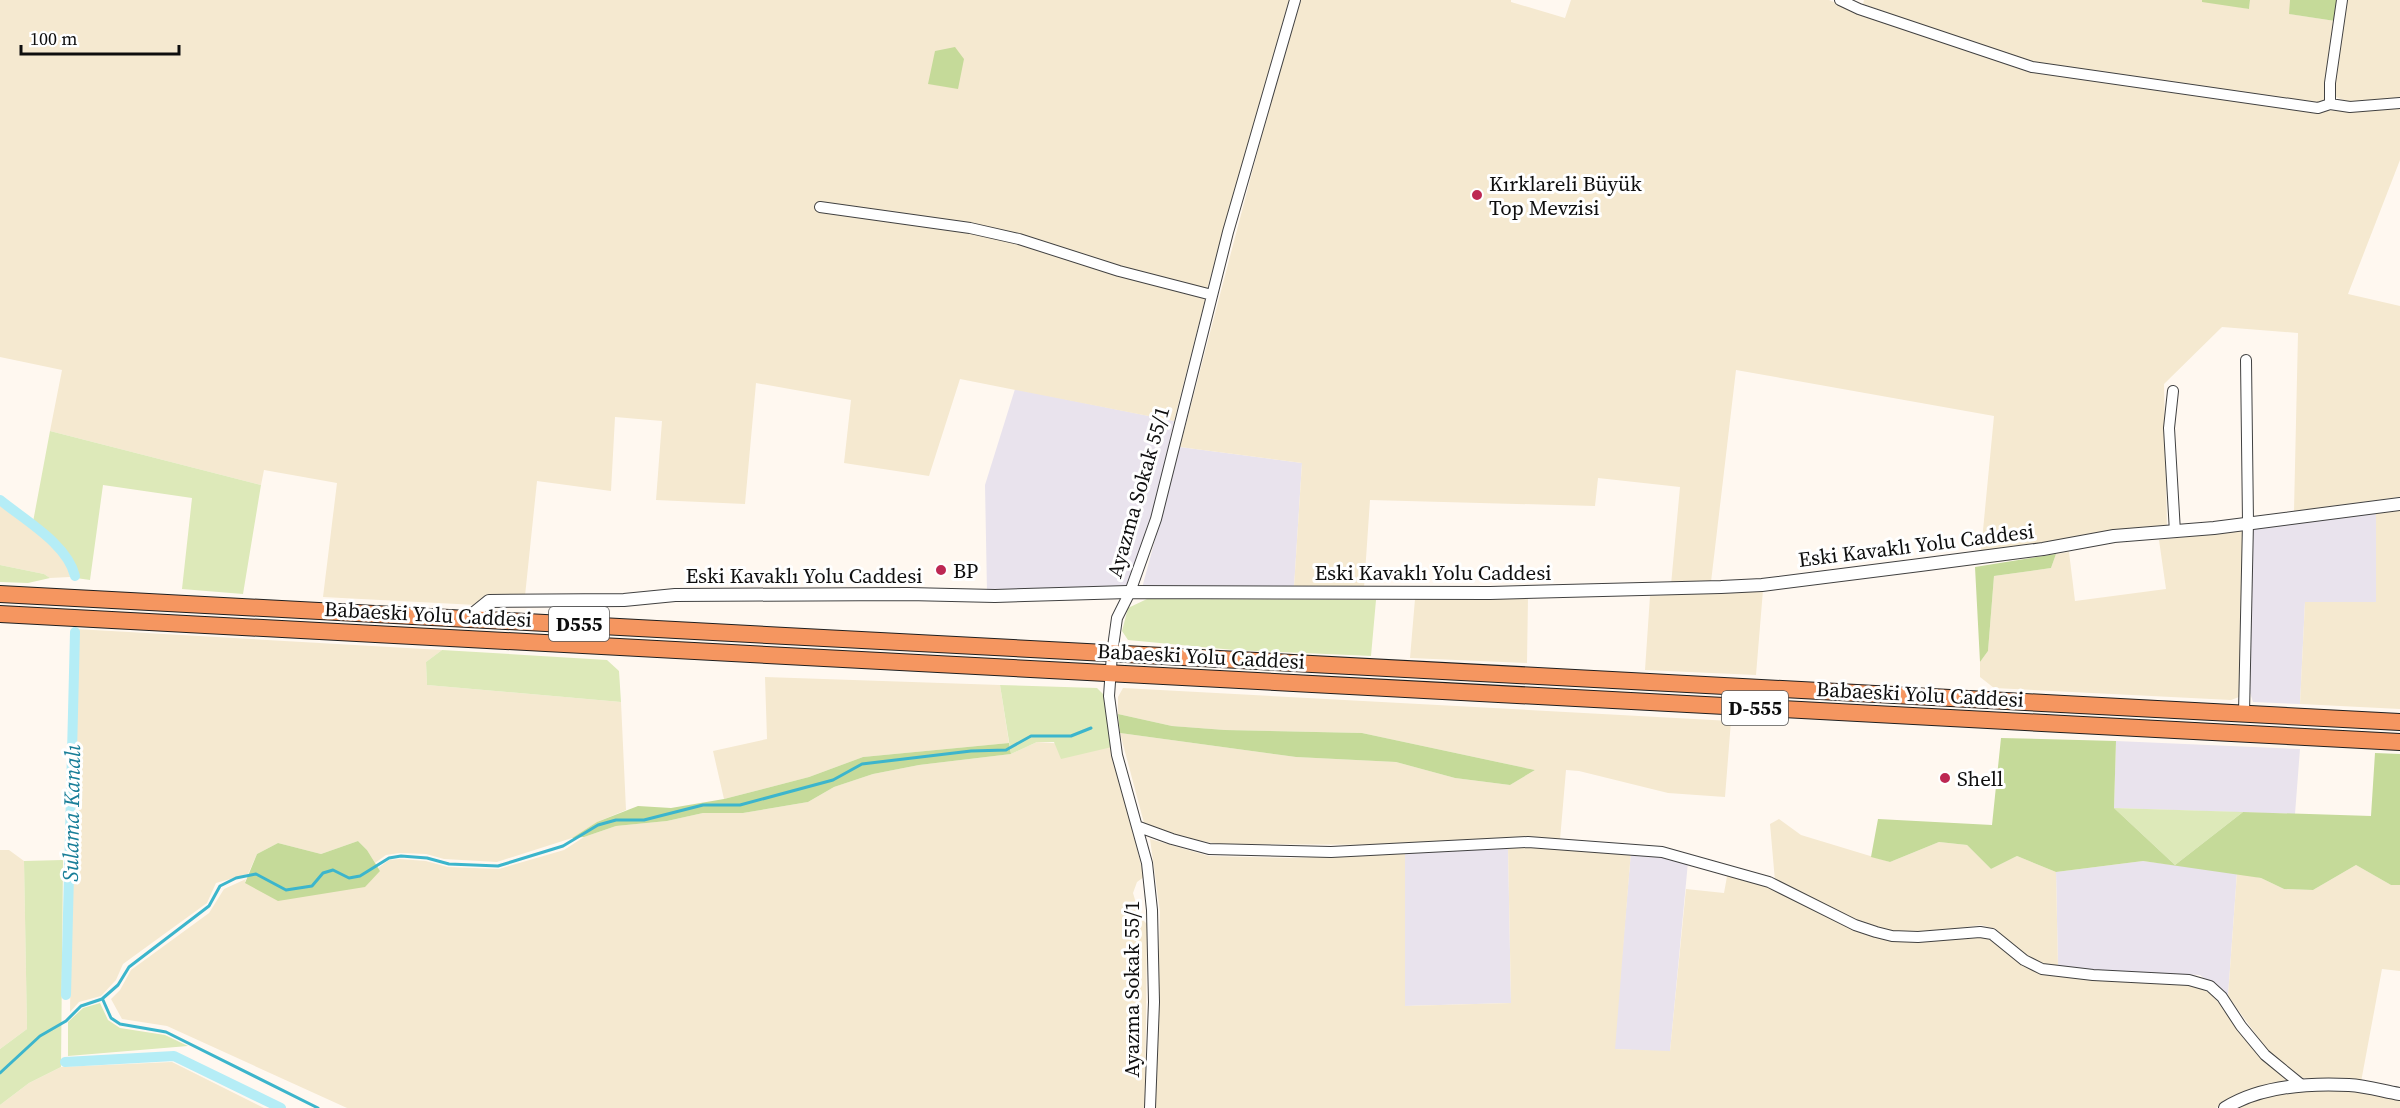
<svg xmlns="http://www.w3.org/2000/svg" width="2400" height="1108" viewBox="0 0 2400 1108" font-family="'Source Serif 4',serif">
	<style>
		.industrial { fill: #e9e3ed }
		.farmland { fill: #f5e9d0 }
		.green { fill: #dde9b9 }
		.forest { fill: #c5da99 }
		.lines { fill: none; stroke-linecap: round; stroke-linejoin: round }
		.stream { stroke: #3cb5cc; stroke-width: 3 }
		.canal { stroke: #b5edf6; stroke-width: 10 }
		.minor-casing { stroke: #414141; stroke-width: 12 }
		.tertiary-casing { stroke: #414141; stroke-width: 14 }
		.trunk-casing { stroke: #1f1f1f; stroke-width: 18 }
		.minor { stroke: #fff; stroke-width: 10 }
		.tertiary { stroke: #fff; stroke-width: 12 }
		.trunk { stroke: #f59660; stroke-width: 16 }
		.poi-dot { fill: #bd2752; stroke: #fff; stroke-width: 2 }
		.labels { text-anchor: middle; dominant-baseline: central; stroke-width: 6; stroke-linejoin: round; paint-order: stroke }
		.shield { fill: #fff; stroke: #565656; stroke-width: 1.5 }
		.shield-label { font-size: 20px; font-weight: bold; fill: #0e0e0e }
		.poi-label { font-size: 21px; fill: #0e0e0e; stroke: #fff; text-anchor: start }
		.street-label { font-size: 21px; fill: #0e0e0e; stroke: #fff }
		.water-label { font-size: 22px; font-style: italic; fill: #187e98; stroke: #fff }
	</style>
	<rect width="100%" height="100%" fill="#fff8f0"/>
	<path class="industrial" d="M1015 389 1174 421 1152 521 1133 577 1125 588 987 592 985 485Z
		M1180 447 1302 463 1294 587 1142 588Z
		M2376 512V602H2305L2300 704 2253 702 2247 683 2253 529Z
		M2116 741 2300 749 2295 814 2114 808Z
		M1508 846 1511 1003 1404 1006 1405 853Z
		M1631 851 1688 862 1670 1052 1614 1049Z
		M2143 861 2237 873 2228 996 2200 975 2058 968 2056 872Z"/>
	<path class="farmland" d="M0 0H1289L1207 289 970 231 1206 296 1174 421 960 379 929 476 844 463 851 400 756 383 745 504 656 500 662 421 615 417 611 491 537 481 525 596 484 597 476 605 323 597 337 483 264 470 261 485 50 431 62 370 0 357Z
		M1301 0H1511V2L1565 18 1571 0H1829L1852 10 2030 72 2313 110 2351 111 2400 108V160L2348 294 2400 306V497L2294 511 2298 333 2222 327 2164 384 2167 528 2116 532 1981 551 1994 416 1736 370 1711 582 1671 585 1680 487 1598 478 1595 506 1370 500 1364 588 1294 587 1302 463 1180 447 1270 104Z
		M1864 0H2202L2249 9 2250 0H2290V14L2335 21 2324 101 2319 104 2032 64 1863 4Z
		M2347 0H2400V98L2348 102 2336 97 2334 86Z
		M0 504 59 551 68 564 70 577 50 578 44 574 0 565Z
		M2400 509V709L2300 704 2305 602H2376V512Z
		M2243 530 2239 697 2231 700 1994 688 1980 677V662L1988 651 1994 576 2051 568 2056 554 2069 552 2075 601 2166 589 2159 540Z
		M1763 590 1756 675 1645 670 1650 596Z
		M1528 597 1527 663 1410 658 1415 599Z
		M76 629 442 650 426 662 427 685 621 702 626 810 597 822 572 838 497 862 444 859 426 854 400 853 386 855 375 863 367 850 358 841 321 854 278 843 257 854 248 874 216 883 207 903 123 964 116 980 101 996 79 1002 70 1012Z
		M765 677 1000 685 1009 743 863 757 809 777 724 799 713 751 767 739Z
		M1123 688 1731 721 1725 797 1668 793 1579 771 1566 770 1560 840 1412 845 1218 844 1180 837 1144 823 1120 733 1296 757 1396 762 1455 778 1510 785 1535 770 1362 733 1225 730 1172 726 1118 714V697Z
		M1037 742 1112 747 1144 877 1137 882 1133 893 1140 917 1147 924 1145 1108H347L167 1026 122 1019 111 999 120 990 131 970 209 913 224 889 246 879 245 882 380 871 378 868 389 860 400 859 426 861 448 867 499 869 564 850 584 837 616 826 667 821 703 813H743L808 802 834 787 873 774 919 765 1011 754Z
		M1779 819 1801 835 1890 862 1939 842 1967 845 1991 869 2017 856 2056 872 2058 968 2042 965 2010 945 1996 929 1981 925 1917 934 1892 932 1867 925 1775 881 1770 824Z
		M1150 839 1209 856 1291 858 1405 853V1006L1511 1003 1508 846 1631 851 1615 1049 1670 1051 1686 889 1724 893 1728 871 1768 885 1874 935 1990 938 2023 963 2189 983 2210 993 2288 1080 2233 1097 2216 1108H1155L1160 912Z
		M0 850H9L24 861 27 1029 0 1049Z
		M2356 865 2391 885H2400V971L2382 969 2361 1082 2303 1078 2268 1051 2228 996 2237 873 2261 878 2284 889 2313 890Z
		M172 1062 264 1108H0V1105L29 1083 61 1067Z
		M2333 1088 2400 1097V1108H2232L2274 1094Z"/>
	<path class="green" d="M50 431 261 485 243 594 182 589 192 498 103 485 90 580 76 578C71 548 55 541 33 522Z
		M0 565 44 574 50 578 28 583 0 582Z
		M1147 599 1376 600 1371 656 1234 650 1128 640 1122 631 1128 608Z
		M442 650 607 660 619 671 621 702 427 685 426 662Z
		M1000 685 1097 688 1105 696 1112 747 1061 759 1054 742H1037L1011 754Z
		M2114 808 2243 812 2175 865Z
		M63 860 61 1067 29 1083 0 1105V1049L27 1029 24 861Z
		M100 1003 108 1020 120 1028 165 1035 188 1046 68 1056V1022L83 1008Z"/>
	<path class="forest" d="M2202 0H2250L2249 9 2202 2Z
		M2290 0H2338L2335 21 2289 14Z
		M955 47 964 59 958 89 928 84 935 51Z
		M2056 554 2051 568 1994 576 1988 651 1980 662 1975 567Z
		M1118 714 1172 726 1225 730 1362 733 1535 770 1510 785 1455 778 1396 762 1296 757 1120 733Z
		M2001 738 2116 741 2114 808 2175 865 2243 812 2371 816 2375 753 2400 754V885H2391L2356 865 2313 890 2284 889 2261 878 2143 861 2056 872 2017 856 1991 869 1967 845 1939 842 1890 862 1871 857 1878 819 1992 825Z
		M1009 743 1011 754 919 765 873 774 834 787 808 802 743 813H703L667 821 616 826 584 837 572 838 597 822 638 806 671 808 724 799 809 777 863 757Z
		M358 841 367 850 380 871 365 887 278 901 245 883 257 854 278 843 321 854Z"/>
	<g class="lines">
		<path class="stream" d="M103 1000 111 1018 120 1024 166 1032 318 1108
			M0 1073 40 1036 66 1021 81 1006 102 999 118 985 129 967 209 906 220 886 236 878 256 874 286 890 312 886 323 873 333 870 349 878 360 876 389 858 401 856 427 858 449 864 498 866 563 846 598 825 616 820H644L703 805H740L833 780 862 764 971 751 1006 750 1031 736H1071L1091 728"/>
		<path class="canal" d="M0 500C26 521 67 544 75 576
			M66 995 75 632
			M65 1062 174 1056 281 1108"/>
		<defs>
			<path id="minor" d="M1840 0 1859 9 2032 67 2318 108 2330 104 2350 107 2400 103
				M2330 104V83L2342 0
				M820 207 970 228 1019 239 1119 271 1212 295
				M2173 391 2169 428 2175 532
				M2244 713 2248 522 2246 360
				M1139 827 1172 839 1209 849 1331 852 1528 842 1662 852 1769 882 1855 925 1876 932 1892 936 1918 937 1980 932 1992 934 2024 960 2042 969 2093 975 2189 980 2210 986 2222 997 2241 1026 2265 1055 2303 1086
				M1150 1108 1154 1002 1152 910 1147 863 1117 755 1109 696 1112 654 1117 618 1130 592 1156 519 1228 232 1295 0"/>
			<path id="tertiary" d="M468 618 489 601 624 600 675 595 908 594 995 596 1128 592 1490 593 1721 587 1762 585 1920 565 2043 549 2114 536 2214 528 2400 504
				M2225 1108C2260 1086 2309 1083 2349 1085 2366 1086 2383 1091 2400 1094"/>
			<path id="trunk" d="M0 594 2400 722
				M0 614 2400 742"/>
		</defs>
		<use href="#minor" class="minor-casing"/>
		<use href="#tertiary" class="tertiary-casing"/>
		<use href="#trunk" class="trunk-casing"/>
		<use href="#minor" class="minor"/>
		<use href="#tertiary" class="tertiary"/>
		<use href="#trunk" class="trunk"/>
	</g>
	<g class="poi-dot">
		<circle cx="1477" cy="195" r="6"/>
		<circle cx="941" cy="570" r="6"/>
		<circle cx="1945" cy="778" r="6"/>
	</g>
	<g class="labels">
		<g class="shield">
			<rect x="549" y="607" width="60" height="34" rx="4.5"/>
			<rect x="1722" y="691" width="66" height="34" rx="4.5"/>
		</g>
		<g class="shield-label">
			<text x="579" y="624">D555</text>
			<text x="1755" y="708">D-555</text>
		</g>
		<g class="poi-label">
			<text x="1489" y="183">Kırklareli Büyük<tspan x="1489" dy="24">Top Mevzisi</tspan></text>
			<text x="953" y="570">BP</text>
			<text x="1957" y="778">Shell</text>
		</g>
		<g class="street-label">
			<text transform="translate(1138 492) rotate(-74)">Ayazma Sokak 55/1</text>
			<text transform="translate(1916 545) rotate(-7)">Eski Kavaklı Yolu Caddesi</text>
			<text x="1433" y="572">Eski Kavaklı Yolu Caddesi</text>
			<text x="804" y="575">Eski Kavaklı Yolu Caddesi</text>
			<text transform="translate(428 614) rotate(3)">Babaeski Yolu Caddesi</text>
			<text transform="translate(1201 656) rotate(3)">Babaeski Yolu Caddesi</text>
			<text transform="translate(1920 694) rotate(3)">Babaeski Yolu Caddesi</text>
			<text transform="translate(1131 989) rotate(-90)">Ayazma Sokak 55/1</text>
		</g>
		<g class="water-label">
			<text transform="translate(71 813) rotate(-89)">Sulama Kanalı</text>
		</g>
	</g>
	<path d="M21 45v9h158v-9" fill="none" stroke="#0e0e0e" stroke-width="3"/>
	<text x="30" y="45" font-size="18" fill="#0e0e0e" stroke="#ffffff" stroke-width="4.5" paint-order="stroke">100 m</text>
</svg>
